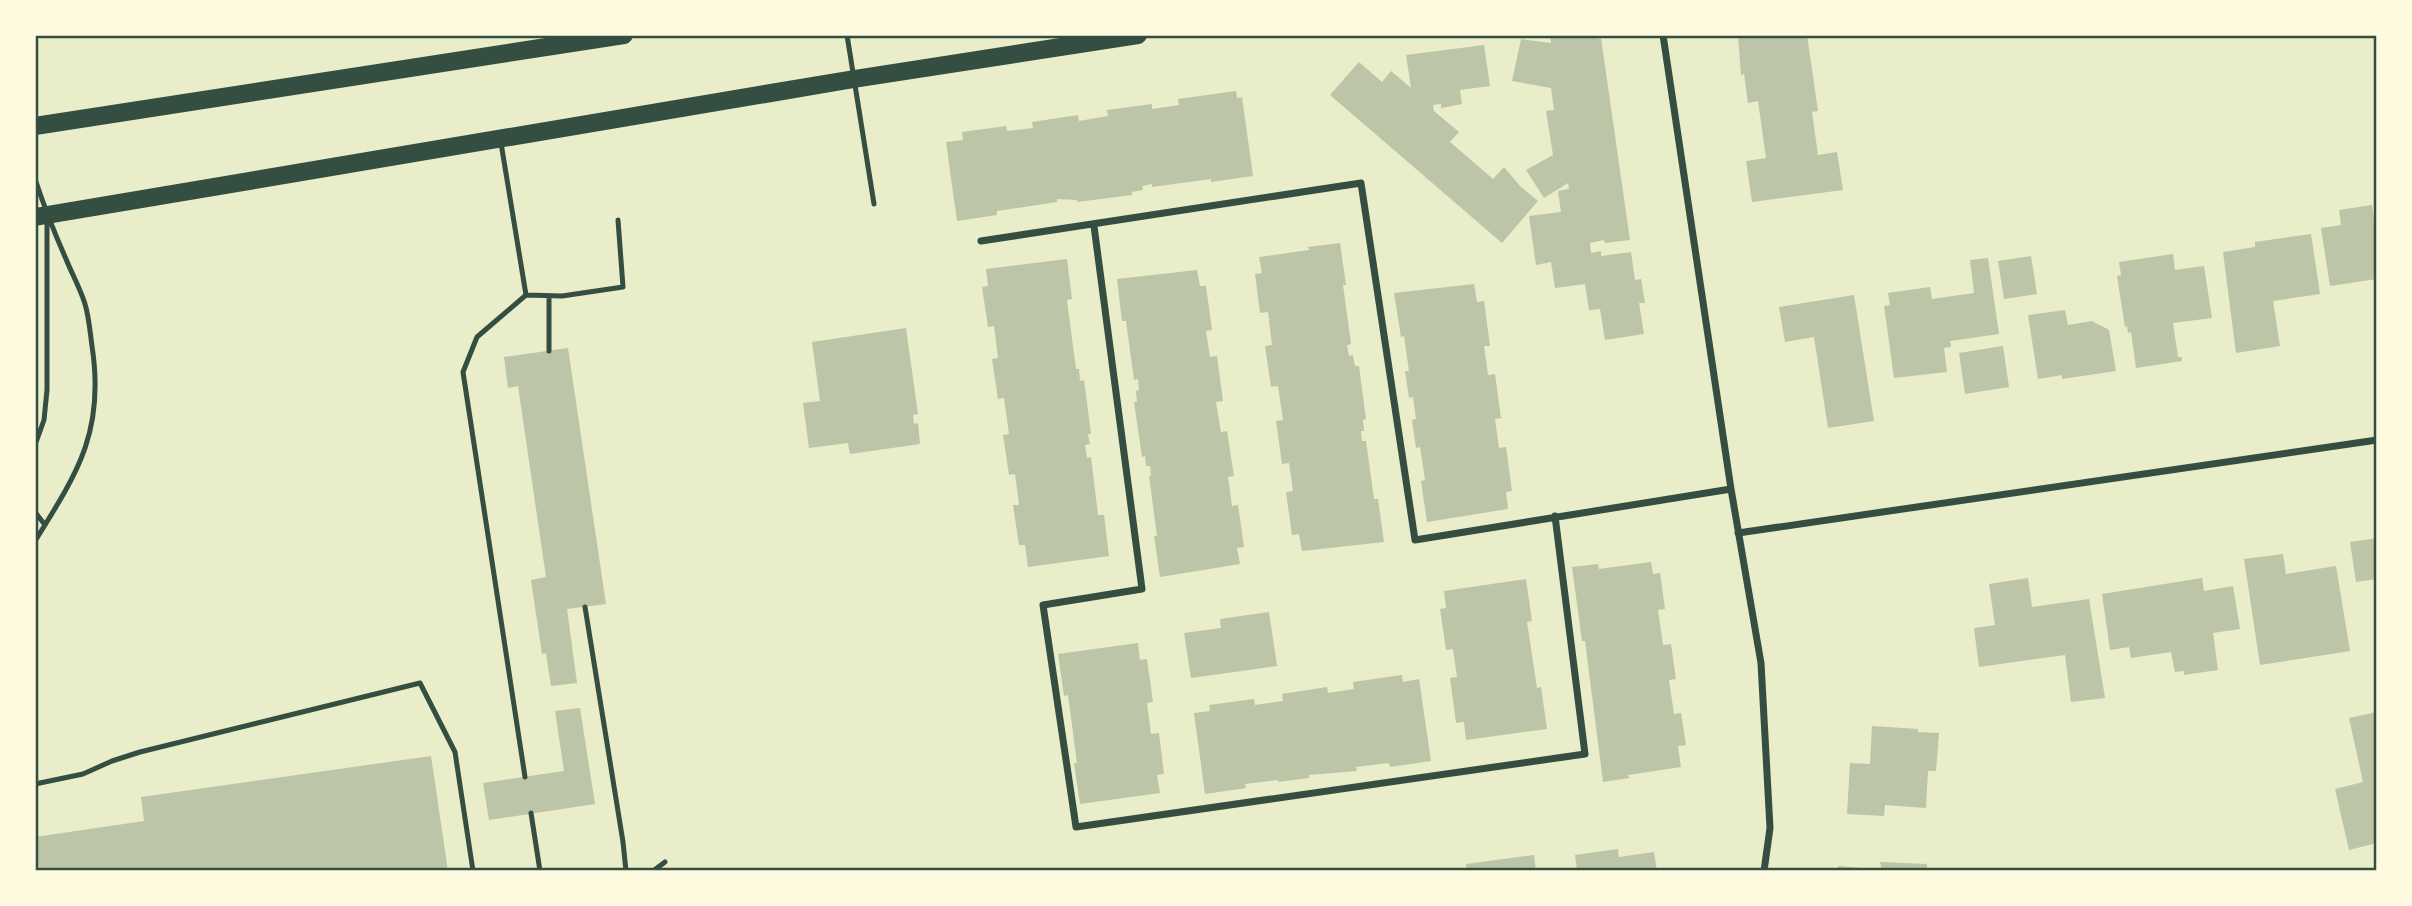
<svg xmlns="http://www.w3.org/2000/svg" width="2412" height="906" viewBox="0 0 2412 906" font-family="Cabin,sans-serif">
	<style>
		.building { fill: #bcc5a7 }
		.lines { fill: none; stroke-linecap: round; stroke-linejoin: round }
		.service { stroke: #344e41; stroke-width: 5 }
		.minor { stroke: #344e41; stroke-width: 7 }
		.primary { stroke: #344e41; stroke-width: 18 }
		.neatline { fill: none; stroke: #344e41; stroke-width: 2.5 }
	</style>
	<rect width="100%" height="100%" fill="#e9edc9"/>
	<path class="building" d="M1550 35H1598V39L1601 38 1630 240 1605 243 1604 240 1590 243 1591 253 1601 251V256L1631 252 1635 280 1641 279 1645 303H1639L1644 334 1605 340 1600 309 1589 310 1585 284 1555 288 1551 262 1536 265 1529 216 1561 212 1558 191 1569 189 1568 183 1544 198 1526 170 1553 155 1546 111 1554 110 1551 88 1512 81 1521 39 1551 43Z
		M1738 35H1807L1818 111 1812 112 1818 155 1837 152 1843 190 1752 202 1746 161 1766 158 1758 101 1748 103 1744 74 1741 75Z
		M1484 45 1490 86 1460 90 1462 104 1441 108V104L1433 105 1434 111 1459 132 1450 142 1493 179 1504 167 1520 186 1538 201 1502 243 1330 95 1359 62 1382 82 1391 71 1411 88 1406 55Z
		M1236 91 1237 98 1242 97 1253 176 1211 182V179L1152 187V184L1142 186 1143 190 1132 192V195L1077 202V200L1057 199V202L997 211V215L957 221 946 142 963 140 962 132 1006 126 1007 131 1033 128 1032 122 1078 115 1079 121 1108 116 1107 110 1152 104V109L1179 105 1178 99Z
		M2372 205 2374 220H2377V279L2330 286 2321 228 2341 225 2339 210Z
		M2311 234 2320 294 2273 301 2280 346 2236 353 2223 252 2255 247V242Z
		M1340 243 1346 285H1343L1351 344 1347 345 1349 356 1353 355 1355 366H1359L1366 419 1363 420 1364 431H1361L1362 441H1366L1374 499H1378L1384 542 1302 551 1299 534 1292 535 1286 492 1293 491 1289 463 1282 464 1276 421 1283 420 1278 386 1271 387 1265 346 1272 345 1268 312 1260 313 1255 274 1262 273 1259 257 1309 250 1308 247Z
		M2173 254 2175 270 2204 266 2212 318 2173 323 2178 357H2182V361L2136 368 2131 332 2128 333 2127 326 2125 327 2117 276 2121 275 2119 262Z
		M2031 256 2037 294 2004 299 1998 261Z
		M1988 258 1999 334 1950 341 1951 347 1944 348 1947 372 1894 378 1884 306 1890 305 1888 293 1930 287 1932 299 1974 293 1970 260Z
		M1067 259 1072 299 1067 300 1076 369H1079L1080 381 1084 380 1091 434H1088L1090 444 1085 445 1087 458 1091 457 1098 515H1104L1109 556 1028 567 1025 545H1019L1013 505H1019L1015 474 1009 475 1003 435 1009 434 1004 398 998 399 992 359 998 358 994 326 988 327 982 287 988 286 986 269Z
		M1197 270 1200 286H1206L1212 330 1206 331 1210 357 1217 356 1223 401 1216 402 1221 432 1227 431 1234 476 1228 477 1232 506 1238 505 1244 547 1237 548 1240 564 1160 577 1154 536H1157L1149 476H1151L1150 466H1146L1145 456 1142 457 1134 402H1137L1136 391 1139 390 1138 379 1134 380 1126 321H1122L1117 279Z
		M1474 284 1477 302 1484 301 1490 346H1484L1488 375 1495 374 1501 418 1495 419 1499 448 1506 447 1512 491 1506 492 1508 509 1427 522 1421 481 1425 480 1420 447 1416 448 1412 420 1416 419 1413 397 1409 398 1405 371H1409L1404 336 1401 337 1394 293Z
		M1854 295 1874 421 1828 428 1814 337 1785 342 1779 307Z
		M2065 310 2068 325 2092 321 2109 330 2116 371 2062 379V375L2038 379 2028 315Z
		M906 328 918 414 913 415 914 424 918 423 920 444 850 454 848 443 809 448 803 403 820 401 812 342Z
		M2003 346 2009 387 1965 394 1959 353Z
		M568 348 606 604 567 609 577 683 551 686 546 653 542 654 531 580 546 577 518 386 508 388 504 357Z
		M2377 538V579L2356 582 2350 542Z
		M2283 554 2286 574 2336 566 2350 651 2260 665 2244 559Z
		M1651 562 1653 574 1660 573 1665 609 1658 610 1663 645 1671 644 1676 679 1669 680 1674 714 1681 713 1686 745 1678 746 1681 767 1628 775 1629 778 1603 782 1585 641H1582L1572 567 1598 564 1599 569Z
		M2028 578 2032 607 2089 599 2105 698 2071 702 2065 655 1979 667 1974 628 1995 625 1989 584Z
		M2202 578 2204 591 2233 586 2240 629 2213 633 2218 670 2184 675V671L2175 672 2171 652 2131 658 2129 647 2110 650 2102 594Z
		M1526 579 1532 621 1527 622 1537 688 1541 687 1547 729 1466 740 1464 722 1456 723 1450 678 1457 677 1453 649 1446 650 1440 609 1446 608 1444 591Z
		M1269 612 1277 666 1191 678 1184 633 1221 628 1220 619Z
		M1138 643 1140 660 1147 659 1153 702 1147 703 1151 734 1159 733 1164 774 1157 775 1160 793 1080 804 1074 763H1077L1068 695 1064 696 1058 654Z
		M1402 675 1403 682 1419 679 1431 761 1390 767 1389 763 1356 767 1357 771 1309 775V778L1278 782V780L1245 784 1246 788 1205 794 1194 713 1210 711 1209 705 1254 699 1255 705 1283 701 1282 694 1327 687 1328 693 1354 689 1353 682Z
		M580 708 595 804 489 820 483 783 564 771 555 711Z
		M2377 712V843L2349 850 2335 789 2363 782 2349 718Z
		M1872 726 1918 729V732L1939 733 1936 771H1928L1926 808 1885 805 1884 816 1847 814 1850 763 1870 764Z
		M431 756 448 871H39L35 837 144 821 141 797Z
		M1618 849 1619 857 1654 852 1657 871H1577L1575 855Z
		M1534 855 1536 871H1467L1466 864Z
		M1880 862 1927 864V871H1882Z
		M1838 866 1875 869V871H1838Z"/>
	<g class="lines">
		<path class="service" d="M847 35 874 204
			M501 143 526 295 562 296 623 287 618 220
			M35 179C44 206 54 232 66 259 72 274 80 288 85 304 89 317 90 332 92 346 105 431 78 472 35 541
			M549 351V296
			M35 445 44 420 47 390V219
			M35 512 45 525
			M585 607 623 842 626 871
			M525 777 463 372 477 337 526 295
			M35 784 83 774 112 761 140 752 420 683 455 752 473 871
			M531 813 540 871
			M653 871 665 862"/>
		<path class="minor" d="M1663 35 1731 489 1761 663 1770 828 1764 871
			M1094 226 1142 589 1043 605 1076 827 1585 754 1555 516
			M981 241 1361 183 1415 540 1731 489
			M1738 533 2377 440"/>
		<path class="primary" d="M35 126 624 35
			M35 217 854 79 1138 35"/>
	</g>
	<rect width="2412" height="906" fill="none" stroke="#fefae0" stroke-width="74"/>
	<rect x="37" y="37" width="2338" height="832" class="neatline"/>
</svg>
